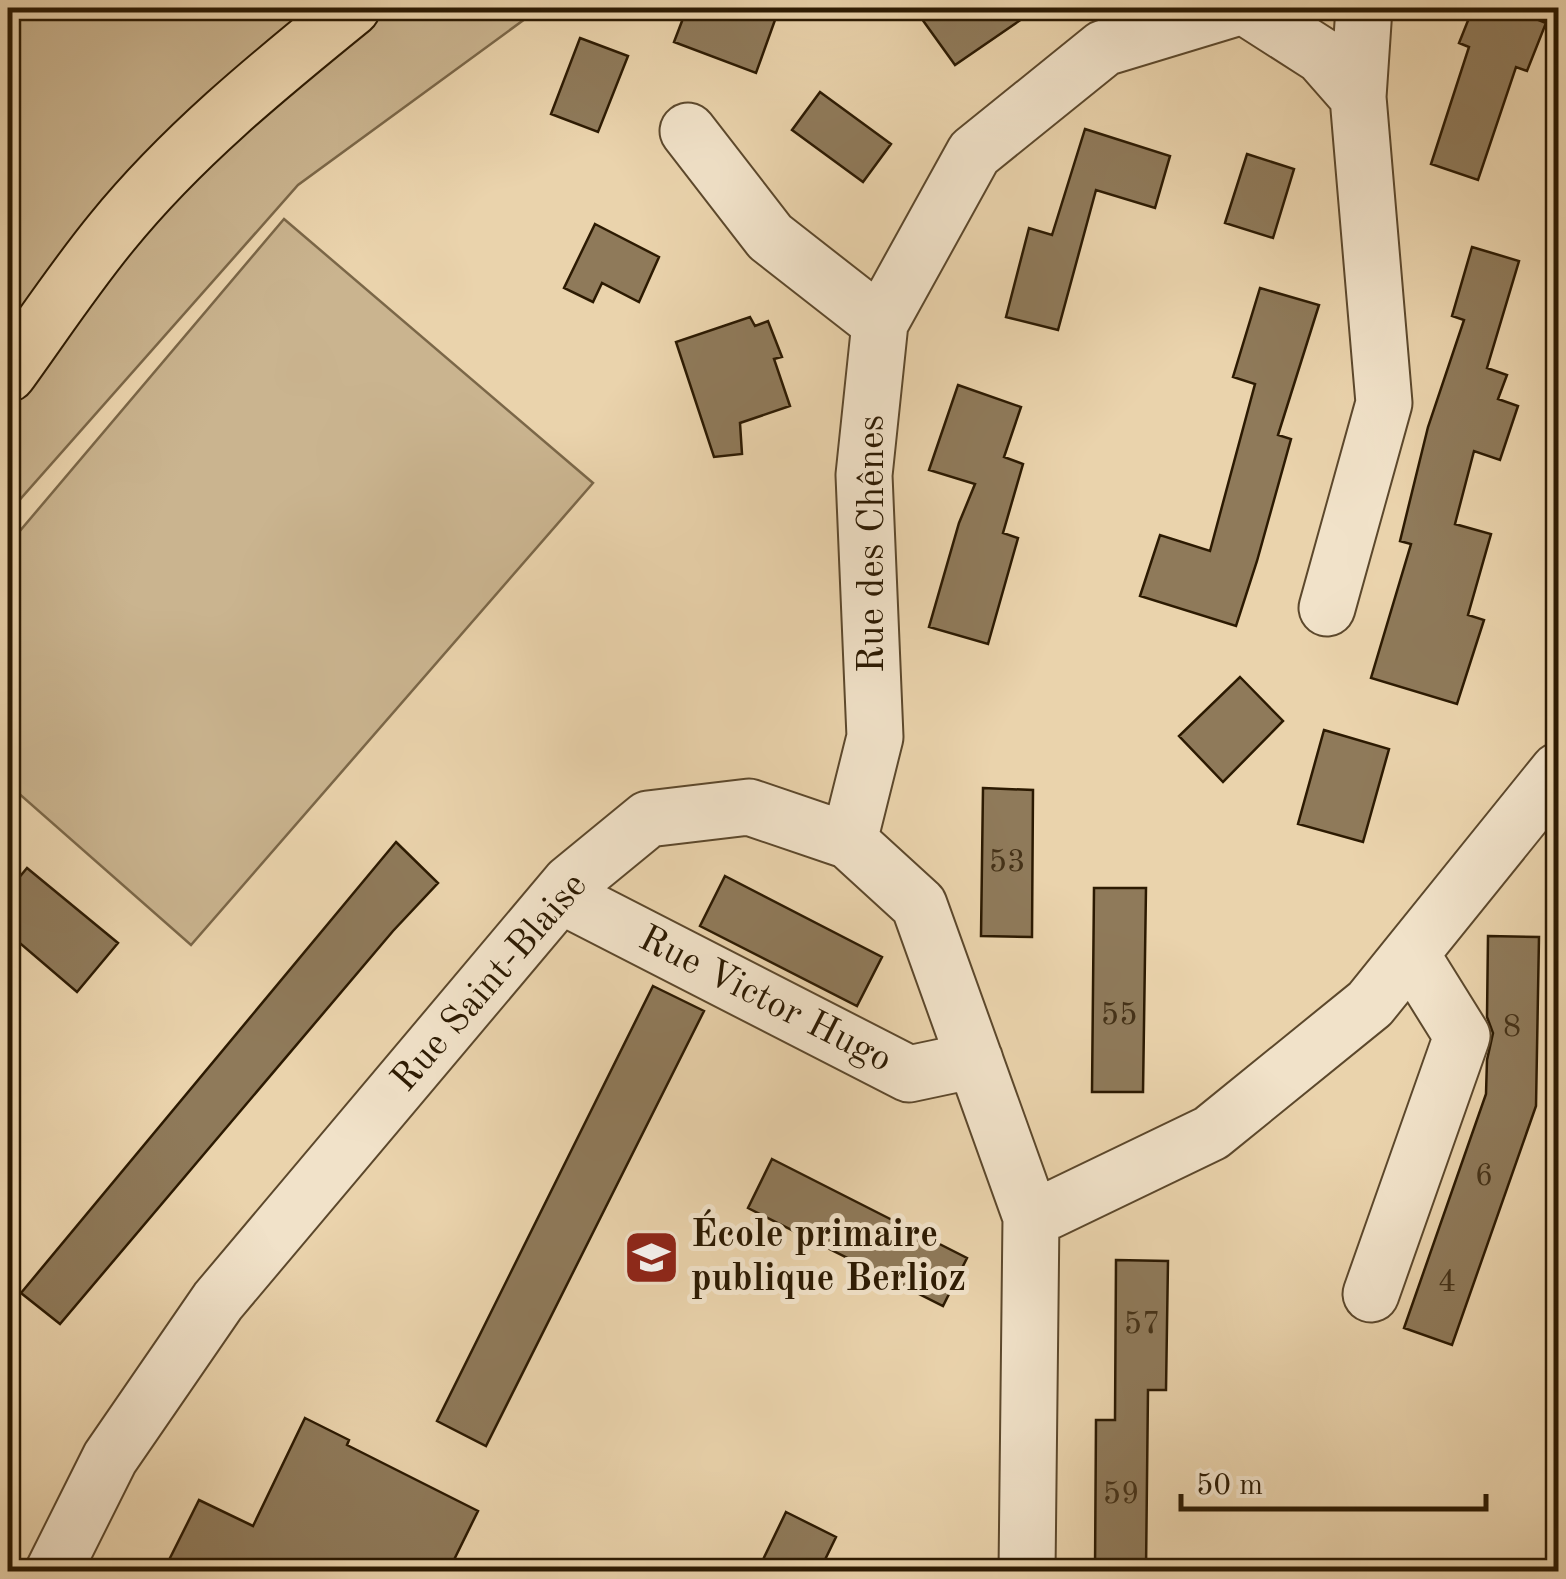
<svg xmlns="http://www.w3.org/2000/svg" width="1566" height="1579" viewBox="0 0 1566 1579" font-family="'Old Standard TT',serif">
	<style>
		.green { fill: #cab48f; stroke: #7b6748; stroke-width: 2.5 }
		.building { fill: #8f7a5a; stroke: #2c1a02; stroke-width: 2.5 }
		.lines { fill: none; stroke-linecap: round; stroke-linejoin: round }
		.minor-casing { stroke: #5c482c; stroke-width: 59 }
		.major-casing { stroke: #2c1a02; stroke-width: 59 }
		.minor { stroke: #f1e2c9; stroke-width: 55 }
		.major { stroke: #ead3ac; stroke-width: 55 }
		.labels { text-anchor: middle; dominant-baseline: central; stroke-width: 10; stroke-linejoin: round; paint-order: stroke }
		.number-label { font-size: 32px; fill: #453218 }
		.street-label { font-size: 38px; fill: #2c1a02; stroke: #f1e2c9 }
		.poi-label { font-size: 38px; font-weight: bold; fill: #2c1a02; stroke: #f1e2c9; text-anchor: start }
	</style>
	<rect width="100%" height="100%" fill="#ead3ac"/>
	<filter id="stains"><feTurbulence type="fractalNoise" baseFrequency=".002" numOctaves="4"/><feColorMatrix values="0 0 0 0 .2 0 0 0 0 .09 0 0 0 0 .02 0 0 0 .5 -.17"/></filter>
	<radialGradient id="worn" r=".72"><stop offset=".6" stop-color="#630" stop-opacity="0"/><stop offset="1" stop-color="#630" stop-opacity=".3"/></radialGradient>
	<path class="green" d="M8 8H540L298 185 8 513Z
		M284 219 593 483 191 945 8 784V545Z"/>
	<path class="building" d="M687 8H740L775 20 756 73 674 42Z
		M914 8H1038L955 65Z
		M1473 8H1509L1546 23 1527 71 1516 67 1478 180 1431 164 1469 47 1459 43Z
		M580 38 628 56 598 132 551 114Z
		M820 92 891 144 863 182 792 130Z
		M1085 129 1170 156 1155 208 1096 190 1058 330 1006 317 1029 228 1052 235Z
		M1247 154 1294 169 1273 238 1225 223Z
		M595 224 659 257 639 302 602 283 593 302 564 288Z
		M1472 247 1519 261 1487 368 1507 375 1498 399 1518 406 1500 460 1474 451 1455 524 1491 534 1468 615 1484 620 1457 704 1371 678 1411 544 1400 541 1428 427 1464 320 1452 316Z
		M1260 288 1319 305 1278 435 1291 439 1257 561 1236 626 1140 596 1160 535 1210 551 1255 384 1233 377Z
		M750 317 755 326 768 321 782 357 774 359 790 406 740 423 742 454 714 457 676 342Z
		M958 385 1021 407 1004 457 1023 464 1003 533 1018 538 988 644 929 627 959 523 975 484 929 470Z
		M1240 677 1283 721 1223 782 1179 736Z
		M1324 730 1389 749 1363 842 1298 824Z
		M983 788 1033 790 1032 937 981 936Z
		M396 842 438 883 393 931 60 1324 21 1293Z
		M27 868 118 943 77 992 8 933V891Z
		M725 876 882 957 857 1006 700 926Z
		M1094 888H1146L1143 1092H1092Z
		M1488 936 1539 937 1536 1106 1452 1345 1404 1328 1486 1094 1487 1060 1493 1033 1487 1017Z
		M653 986 704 1011 486 1446 437 1421Z
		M772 1159 967 1258 943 1306 748 1208Z
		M1116 1260 1168 1261 1166 1390H1148L1146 1570 1095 1571 1096 1420H1115Z
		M305 1418 349 1440 347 1445 478 1511 448 1572H163L199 1500 253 1526Z
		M786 1512 836 1537 819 1572H757Z"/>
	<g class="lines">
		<defs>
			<path id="minor" d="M1247 8 1322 56 1358 97
				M688 131 770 237 880 323
				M1327 608 1384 403 1358 97 1364 8
				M849 841 875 737 864 475 880 323 974 153 1104 48 1236 8
				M560 895 909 1074 975 1060
				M1031 1217 1049 1211 1211 1133 1370 1004 1558 771
				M1371 1294 1462 1036 1411 954
				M53 1572 110 1458 218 1301 570 883 648 819 749 807 849 841 919 905 1031 1217 1027 1572"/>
			<path id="major" d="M8 374C42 327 75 277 112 232 181 147 267 77 352 8"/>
		</defs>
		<use href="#minor" class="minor-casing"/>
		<use href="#major" class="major-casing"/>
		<use href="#minor" class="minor"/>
		<use href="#major" class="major"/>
	</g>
	<defs>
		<symbol id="school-square" viewBox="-11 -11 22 22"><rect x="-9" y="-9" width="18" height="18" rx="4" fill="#8f2418" stroke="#f1e2c9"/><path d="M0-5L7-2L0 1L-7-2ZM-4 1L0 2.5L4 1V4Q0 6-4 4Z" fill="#fff"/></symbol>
	</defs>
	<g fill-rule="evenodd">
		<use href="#school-square" x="620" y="1226" width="63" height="63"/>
	</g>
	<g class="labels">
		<g class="number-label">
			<text x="1007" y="863">53</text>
			<text x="1119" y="1016">55</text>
			<text x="1512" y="1028">8</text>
			<text x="1484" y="1177">6</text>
			<text x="1447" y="1283">4</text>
			<text x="1142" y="1325">57</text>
			<text x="1121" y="1495">59</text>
		</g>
		<g class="street-label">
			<text transform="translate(873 544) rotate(-90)">Rue des Chênes</text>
			<text transform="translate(490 983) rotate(-49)">Rue Saint-Blaise</text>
			<text transform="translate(765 1000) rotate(27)">Rue Victor Hugo</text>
		</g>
		<g class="poi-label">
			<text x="691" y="1236">École primaire<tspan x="691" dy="44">publique Berlioz</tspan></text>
		</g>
	</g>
	<rect width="1566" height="1579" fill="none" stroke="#ead3ac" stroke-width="40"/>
	<rect x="10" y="10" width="1546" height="1559" fill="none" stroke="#2c1a02" stroke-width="5"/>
	<rect x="20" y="20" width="1526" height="1539" fill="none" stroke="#2c1a02" stroke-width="2.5"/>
	<path d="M1181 1494v15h305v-15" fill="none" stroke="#2c1a02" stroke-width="5"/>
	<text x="1196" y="1494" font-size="30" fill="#2c1a02" stroke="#f1e2c9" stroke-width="8" paint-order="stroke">50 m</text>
	<rect width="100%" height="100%" filter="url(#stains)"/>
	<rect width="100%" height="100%" fill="url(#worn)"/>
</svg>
